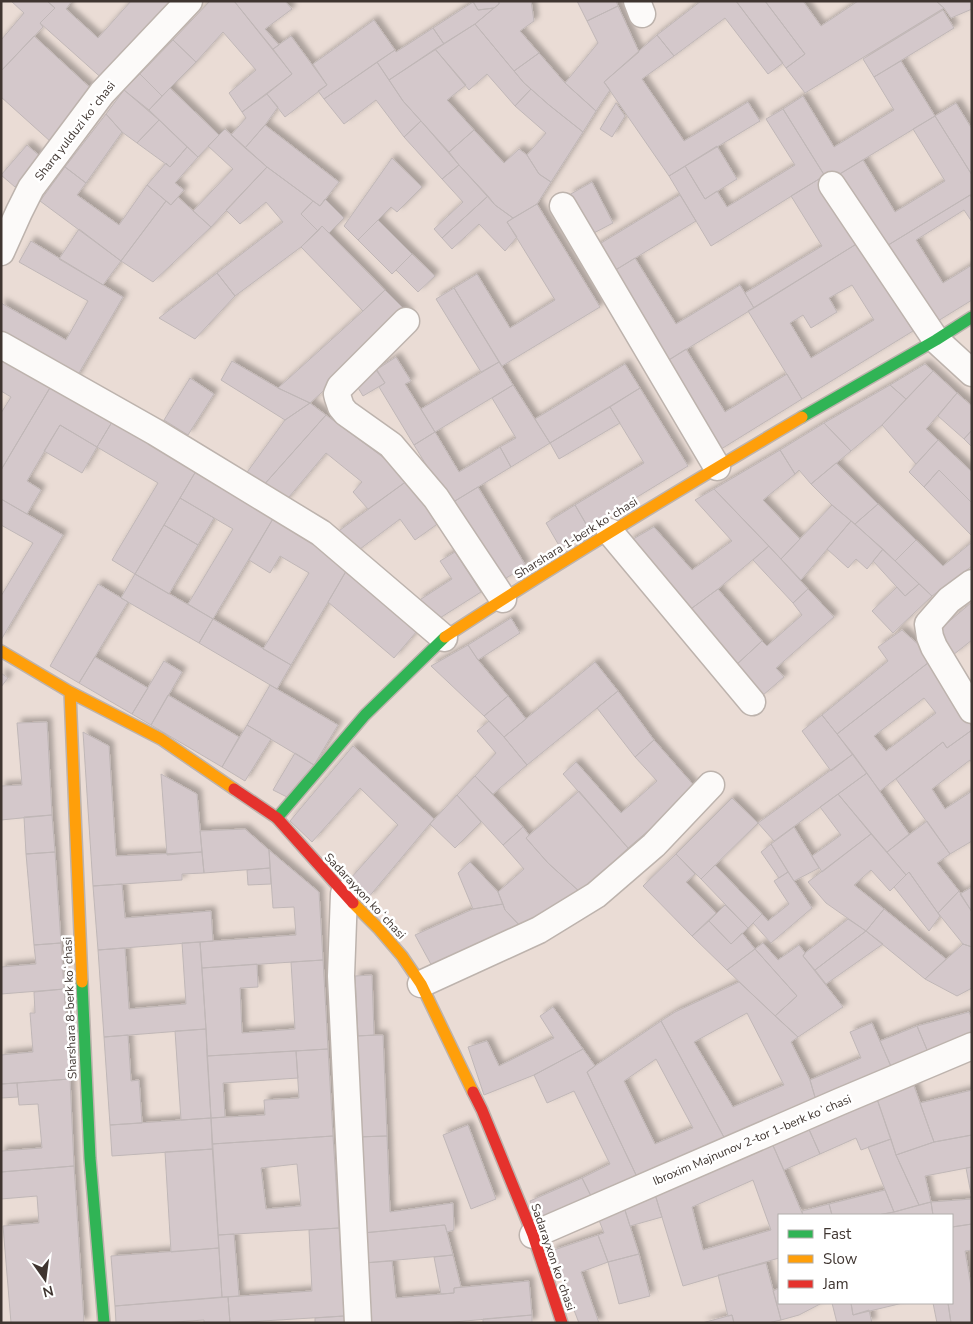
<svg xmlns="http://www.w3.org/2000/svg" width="973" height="1324" viewBox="0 0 973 1324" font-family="'Nunito Sans',sans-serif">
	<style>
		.building { fill: #d4c8cb; stroke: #c0b7b7; fill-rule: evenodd; filter: url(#shadow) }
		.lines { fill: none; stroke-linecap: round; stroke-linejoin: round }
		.street-casing { stroke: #bdb3ad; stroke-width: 29 }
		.fast-casing { stroke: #bdb3ad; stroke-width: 14 }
		.slow-casing { stroke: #bdb3ad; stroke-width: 14 }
		.jam-casing { stroke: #bdb3ad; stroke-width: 14 }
		.street { stroke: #fcfaf9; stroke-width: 26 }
		.fast { stroke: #30b455; stroke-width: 11 }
		.slow { stroke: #ff9f0a; stroke-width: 11 }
		.jam { stroke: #e5322d; stroke-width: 11 }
		.labels { text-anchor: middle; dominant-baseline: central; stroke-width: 5; stroke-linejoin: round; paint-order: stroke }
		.street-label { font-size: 12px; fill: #3f3530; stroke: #fff }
	</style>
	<defs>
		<filter id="shadow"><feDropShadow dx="4.5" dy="-4.5" stdDeviation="2.5" flood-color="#0004"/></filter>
	</defs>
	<rect width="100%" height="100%" fill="#eadcd5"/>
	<path class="building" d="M11 1H47L55 8 40 23 43 27 1 71V40L24 13Z
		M47 1H72L66 9 98 38 131 1H177L106 82 40 23 55 8Z
		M210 1H234L292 74 242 112 229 93 256 70 223 32 196 62 173 40Z
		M234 1H285L292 9 265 29 279 45 273 49Z
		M473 1H499V4L494 8 478 10Z
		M499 1H531L534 21 520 31 539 53 514 71 475 24 499 4Z
		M577 1H616L618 6 587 21Z
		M701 1H736L783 63 768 74 725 18 674 56 657 35Z
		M736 1H765L805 54 786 68Z
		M765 1H803L821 26 858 1H936L944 8 805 93 786 68 805 54Z
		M936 1H972V9L951 18 944 8Z
		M473 2 478 10 494 8 475 24 444 44 433 28Z
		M618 6 639 52 604 82 610 90 596 111 565 83 598 43 587 21Z
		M943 10 954 28 874 77 863 59Z
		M374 20 395 50 324 99 318 91 327 85 313 64Z
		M475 24 524 83 531 89 515 106 487 74 469 90 435 49Z
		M433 28 444 44 389 80 377 62 395 50 396 52Z
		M657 35 674 56 642 79 684 141 748 102 760 121 669 176 604 82Z
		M34 36 96 93 51 142 1 97V71Z
		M291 36 327 85 285 117 267 94 292 74 273 49Z
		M173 40 196 62 162 96 140 74Z
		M435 49 466 85 447 100 474 130 449 152 403 101 389 80Z
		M539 53 565 83 596 111 583 132 549 105 524 83 514 71Z
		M901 61 935 116 828 181 783 109 803 96 834 147 894 110 874 77Z
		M377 62 403 101 421 121 404 137 376 100 344 124 324 99Z
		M140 74 162 96 149 110 124 90Z
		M170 88 219 135 198 157 149 110Z
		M531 89 549 105 583 132 551 182 539 174 527 155 546 133 515 106Z
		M124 90 159 120 137 143 122 132 106 114Z
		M267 94 278 107 265 125 245 148 231 135 246 118 242 112Z
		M616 103 625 116 612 137 600 129Z
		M956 103 972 129V175L935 116Z
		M783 109 828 181 822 185 819 179 711 246 669 176 685 166 705 199 717 191 727 207 795 165 766 119Z
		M106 114 122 132 86 183 65 167Z
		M935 116 972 175V194L885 247 840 174 863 160 895 212 945 181 913 129Z
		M159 120 187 147 170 167 137 143Z
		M421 121 459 165 442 179 404 137Z
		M265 125 339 182 320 206 267 167 245 148Z
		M225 129 267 167 211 227 193 211 233 169 208 146Z
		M474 130 504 163 519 149 527 155 539 174 551 182 537 204 513 218 495 205 459 165 449 152Z
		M27 145 41 157 15 187 1 175Z
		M717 146 737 179 705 199 685 166Z
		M187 147 198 157 175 183 184 190 171 205 147 185 166 163 170 167Z
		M392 158 422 187 397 212 391 207 358 240 344 226Z
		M459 165 488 196 442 238 434 229 463 202 442 179Z
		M65 167 86 183 77 195 119 225 147 185 166 201 121 261 40 201Z
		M267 167 313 201 301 214 318 231 301 247 235 296 217 273 283 222 266 202 240 224 226 210Z
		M819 179 858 243 754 308 745 293 822 246 791 196Z
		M592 182 613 223 590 235 569 195Z
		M680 195 696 221 609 274 593 248Z
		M970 195 972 198V222L964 210 916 240 943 283 972 265V300L933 324 885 247Z
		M488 196 495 205 513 218 507 222 517 237 505 251 479 224 452 249 442 238Z
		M178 197 211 227 153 282 121 261 166 201 171 205Z
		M325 199 344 218 329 233 322 226 318 231 301 214 313 201 320 206Z
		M537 204 600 307 502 366 454 288 477 274 510 328 555 300 507 222Z
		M378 220 412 254 392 274 358 240Z
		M322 226 385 290 363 311 301 247Z
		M79 229 121 261 103 285 59 259Z
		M31 241 123 297 75 380 1 335V303L66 340 88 301 19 262Z
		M858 243 913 331 802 399 748 311ZM852 285 874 320 811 358 790 323 803 315 811 328 837 312 829 298Z
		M412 254 435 276 418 292 396 270Z
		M635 258 676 324 740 285 754 308 664 363 609 274Z
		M217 273 235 296 195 339 159 318Z
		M454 288 499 362 481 372 436 299Z
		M385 290 409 314 310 403 278 388 363 311Z
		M686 349 725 412 787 374 802 399 718 451 664 363Z
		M1 357 51 386 1 470V413L11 397 1 391Z
		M396 357 411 381 405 384 435 432 414 445 379 387 385 383 376 370Z
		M232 361 278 388 310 403 285 420 221 380Z
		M499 362 513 385 435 432 421 409Z
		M625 364 640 388 550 443 535 419Z
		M925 364 933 371 906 399 890 385Z
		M374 365 385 383 363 396 352 378Z
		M933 371 957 393 926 429 938 440 916 464 882 425Z
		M190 378 214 394 188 435 164 420Z
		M513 385 550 443 511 467 500 447 516 438 492 398Z
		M890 385 906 399 882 425 851 451 824 423Z
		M51 386 112 422 97 447 60 425 27 481 41 490 27 514 1 499V470Z
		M640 388 688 466 588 527 575 505 644 463 610 407Z
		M957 393 972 406V430L964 439 938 416Z
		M310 403 326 415 262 487 245 475 285 420Z
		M610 407 620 423 559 459 550 443Z
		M326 415 411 478 368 509 353 492 362 482 326 453 284 503 262 487Z
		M112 422 196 471 135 574 112 560 158 483 97 447Z
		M824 423 851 451 811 484 799 470 795 474 780 450Z
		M60 425 97 447 82 473 44 451Z
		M972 430V447L964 439Z
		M435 432 459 472 500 447 511 467 450 504 414 445Z
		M938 440 972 472V503L939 470 924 487 909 472Z
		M780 450 795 474 763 500 800 539 781 559 714 489Z
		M836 463 878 504 855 524 832 505 811 484Z
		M939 470 972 503V536L924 487Z
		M196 471 274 517 213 619 188 604 233 529 180 498Z
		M411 478 443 520 415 540 400 519 352 555 336 533Z
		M478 487 526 566 498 583 450 504Z
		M714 489 769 546 718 589 688 611 628 542 654 527 692 570 732 541 695 500Z
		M180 498 214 518 198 545 164 525Z
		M1 499 63 535 1 640V596L33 543 1 525Z
		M878 504 916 540 895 561 855 524Z
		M575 505 590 531 561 549 546 523Z
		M832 505 851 521 801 580 781 559Z
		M274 517 351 563 291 665 263 649 309 573 280 556 270 573 249 560Z
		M851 521 883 549 867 569 856 559 848 568 827 549Z
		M164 525 198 545 169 594 135 574Z
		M916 540 943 566 972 542V566L932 596 895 561Z
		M769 546 808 589 793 603 753 560Z
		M883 549 919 584 905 596 873 561Z
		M455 552 481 592 432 623 418 601 452 579 440 561Z
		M346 571 417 631 394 658 328 602Z
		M135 574 213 619 199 643 121 598Z
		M98 584 128 602 79 683 50 666Z
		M919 584 932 596 893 633 872 611 897 587 905 596Z
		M718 589 762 641 735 666 688 611Z
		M808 589 834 617 776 668 784 677 762 696 735 666 762 641 767 646 802 615 793 603Z
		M972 602V640L953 655 939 630Z
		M511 618 520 633 478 660 468 645Z
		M213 619 291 665 277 689 199 643Z
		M902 630 929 654 933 659 837 734 822 715 888 661 878 647Z
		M468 645 478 660 508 696 484 716 431 666Z
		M95 657 148 688 132 714 79 683Z
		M933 659 972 727V730L947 748 943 742 880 791 837 734ZM924 698 936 713 886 751 874 736Z
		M164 661 182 672 151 725 132 714Z
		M595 662 618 691 527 765 504 737Z
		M1 673 8 678 1 687Z
		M270 685 338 725 314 765 247 725Z
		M618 691 654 740 635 757 597 708Z
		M168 695 239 737 222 767 151 725Z
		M508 696 526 719 504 737 484 716Z
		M822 715 853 754 831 771 802 731Z
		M489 721 504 737 527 765 493 794 475 776 496 753 477 731Z
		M47 722 52 815 1 820V786L22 785 17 723Z
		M247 725 271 739 245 781 222 767Z
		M972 730V763L970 760 932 789 945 809 972 791V841L950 854 896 779 943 742 947 748Z
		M83 732 109 746 116 856 202 852 204 873 182 874V880L93 886Z
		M654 740 697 789 628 848 563 774 576 762 621 813 657 781 635 757Z
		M353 746 434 819 368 898 350 879 398 825 360 788 312 842 290 821Z
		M295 753 314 765 289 798 273 790Z
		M853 754 867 773 774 841 758 823Z
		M867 773 909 834 887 852 838 794Z
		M161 774 197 794 202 852 167 855Z
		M475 776 523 827 503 845 457 795Z
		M579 791 628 848 581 893 548 863 526 838Z
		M838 794 871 834 822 872 812 856 841 835 820 807Z
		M457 795 481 822 455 848 430 824Z
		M732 798 758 823 701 879 676 854Z
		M52 815 55 852 26 854 24 817Z
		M927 821 950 854 937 863 959 891 938 913 909 872 906 875 887 852Z
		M523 827 529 835 526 838 548 863 581 893 523 929 505 910 498 892 524 869 503 845Z
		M794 827 819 868 794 881 771 844Z
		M245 829 269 850 270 868 204 873 200 831Z
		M871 834 906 875 890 891 871 870 854 885 884 909 866 931 826 903 808 882Z
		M771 844 788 872 779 878 761 852Z
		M269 850 319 892 323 960 202 968 200 942 296 935 294 907 273 908Z
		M55 852 61 943 34 945 26 854Z
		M676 854 695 874 686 882 716 913 692 936 643 886Z
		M470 862 498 892 503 904 473 909 458 873Z
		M715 865 762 914 748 928 701 879Z
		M270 868 271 884 248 885 247 870Z
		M788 872 812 908 771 943 753 923 762 914 768 921 789 904 774 881Z
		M909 872 940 916 929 931 894 887Z
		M122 884 125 918 211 911 213 941 98 950 93 886Z
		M972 887V912L960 894Z
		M959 891 972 912V947L963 944 938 913Z
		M503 904 505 910 523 929 433 968 415 935 473 909Z
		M725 905 748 928 731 944 709 921Z
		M884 909 946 959 925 979 866 931Z
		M848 919 866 931 815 970 803 956 805 953Z
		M709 921 731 944 742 933 755 949 727 970 692 936Z
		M866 931 883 944 826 984 815 970Z
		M200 942 206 1029 104 1037 98 950 125 948 129 1009 186 1004 182 943Z
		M61 943 64 989 1 994V967L36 964 34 945Z
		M763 943 778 960 799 945 805 953 803 956 843 1007 798 1037 775 1016 797 996 755 949Z
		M963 944 972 947V988L957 996 925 979Z
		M755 949 797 996 775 1016 727 970Z
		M323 960 328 1049 207 1056 206 1029 202 968 257 964 258 987 240 988 242 1033 295 1029 291 962Z
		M372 975 374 1035 358 1036 355 976Z
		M739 982 798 1037 791 1042 810 1080 817 1104 726 1141 661 1021 675 1012ZM747 1013 784 1085 733 1107 694 1042Z
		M64 989 70 1079 1 1084V1055L33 1052 30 1013H35L34 992Z
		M553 1007 583 1049 534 1075 484 1095 468 1047 487 1041 499 1066 554 1038 540 1016Z
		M969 1012 972 1019V1041L930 1057 917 1026Z
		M661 1021 726 1141 638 1179 587 1072 595 1066ZM656 1059 693 1128 655 1144 624 1081Z
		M872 1023 893 1071 817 1104 810 1080 861 1058 850 1032Z
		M917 1026 930 1057 893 1071 880 1041Z
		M206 1029 211 1118 181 1120 175 1031Z
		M128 1035 131 1081 139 1080 142 1123 110 1125 104 1037Z
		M383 1035 387 1136 356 1137 352 1036Z
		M328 1049 333 1136 212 1144 211 1118 265 1115 264 1100 299 1098 296 1051Z
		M583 1049 595 1066 587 1072 638 1179 592 1198 582 1178 610 1164 574 1091 547 1103 534 1075Z
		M296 1051 298 1078 223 1083 225 1117 211 1118 207 1056Z
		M70 1079 74 1166 1 1172V1151L42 1148 38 1104 19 1105 17 1083Z
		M17 1083 18 1097 1 1098V1084Z
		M913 1083 934 1142 896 1155 876 1096Z
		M972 1090V1135L934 1142 920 1103Z
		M876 1096 891 1139 861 1150 856 1138 820 1154 807 1125Z
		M211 1118 213 1149 112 1156 110 1125Z
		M468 1125 496 1199 471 1209 443 1135Z
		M807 1125 820 1154 784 1170 771 1141Z
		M972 1135V1167L925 1176 931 1202 919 1205 896 1155 934 1142Z
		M333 1136 339 1228 218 1235 212 1144ZM297 1164 301 1206 266 1209 261 1168Z
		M387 1136 390 1212 453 1203 454 1230 447 1232 445 1225 363 1233 356 1137Z
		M891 1139 896 1155 919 1205 894 1212 868 1147Z
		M771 1141 803 1215H779V1258L683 1286 654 1191ZM753 1180 771 1230 703 1250 692 1207Z
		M213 1149 219 1248 171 1252 165 1152Z
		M74 1166 84 1323H11L3 1226 39 1223 37 1196 1 1199V1172Z
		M972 1167V1199L966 1168Z
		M582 1178 592 1198 539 1221 530 1201Z
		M885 1190 894 1212 878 1215H832L829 1204Z
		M654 1191 662 1217 630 1226 623 1204Z
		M972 1199V1224L952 1227V1215H933L931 1202Z
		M931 1202 933 1215H878L894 1212Z
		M623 1204 639 1254 608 1262 598 1235 604 1233 597 1215Z
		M829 1204 832 1215H803L802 1211Z
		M972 1224V1250L965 1251 972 1292V1323H951L948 1303H952V1227Z
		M445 1225 453 1255 364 1263 363 1233Z
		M339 1228 344 1316 230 1323 228 1297 312 1291 309 1230Z
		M234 1234 239 1296 222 1297 218 1235Z
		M598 1235 608 1262 581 1272 599 1323H579L551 1251Z
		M219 1248 222 1297 115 1306 111 1256Z
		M639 1254 650 1296 619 1304 608 1262Z
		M453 1255 461 1287 454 1288V1293L441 1294 434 1257Z
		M392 1261 396 1298 454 1293V1288L529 1281 532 1315 443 1323H370L364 1263Z
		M766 1263 781 1320 768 1323H734L732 1315 728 1316 718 1275Z
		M779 1288V1303H822L799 1315 781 1320 773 1291Z
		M228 1297 230 1323H204V1320L162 1323H116L115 1306Z
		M832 1303H851L853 1315 869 1310 872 1323H837Z
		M851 1303H903L853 1315Z
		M933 1303H948L951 1323H937Z
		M532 1315V1323H483V1319Z
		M732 1315 734 1323H702L728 1316Z
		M344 1316 345 1323H315V1318Z"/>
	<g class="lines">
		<defs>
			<path id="street" d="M637 1 642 14
				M832 185 936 340 972 373
				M563 206 717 467
				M1 252 19 212 31 188 102 93 189 1
				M406 321 340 387 337 394 338 398 341 407 346 413 391 445 436 498 503 599
				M1 345 155 432 321 533 444 638
				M610 532 752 702
				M972 583 949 600 928 624 930 637 934 647 972 710
				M344 894 341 976 358 1323
				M421 984 539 930 596 895 654 845 711 785
				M533 1235 839 1102 972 1046"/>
			<path id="fast" d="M802 417 936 340 972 317
				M277 818 365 715 445 637
				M82 982 90 1158 104 1323"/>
			<path id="slow" d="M445 637C562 560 682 488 802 417
				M1 651 70 692 161 739 234 789
				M70 692 82 982
				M353 903 378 928 402 956 421 984 473 1092"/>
			<path id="jam" d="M234 789 277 818 353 903
				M473 1092 482 1110 533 1235 562 1323"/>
		</defs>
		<use href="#street" class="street-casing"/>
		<use href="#fast" class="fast-casing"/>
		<use href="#slow" class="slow-casing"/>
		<use href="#jam" class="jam-casing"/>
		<use href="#street" class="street"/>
		<use href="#fast" class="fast"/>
		<use href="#slow" class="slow"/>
		<use href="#jam" class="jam"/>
	</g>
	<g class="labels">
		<g class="street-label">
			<text transform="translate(75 131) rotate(-52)">Sharq yulduzi koʻchasi</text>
			<text transform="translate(576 538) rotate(-32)">Sharshara 1-berk koʻchasi</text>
			<text transform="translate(365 896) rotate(47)">Sadarayxon koʻchasi</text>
			<text transform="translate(70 1008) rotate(-92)">Sharshara 8-berk koʻchasi</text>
			<text transform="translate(752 1140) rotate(-23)">Ibroxim Majnunov 2-tor 1-berk koʻchasi</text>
			<text transform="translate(553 1257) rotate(71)">Sadarayxon koʻchasi</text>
		</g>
	</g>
	<rect width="973" height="1324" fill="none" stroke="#3f3530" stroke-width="5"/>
	<rect x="778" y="1214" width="175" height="90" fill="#ffffff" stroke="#b2aeac"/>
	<rect x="788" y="1230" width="25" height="8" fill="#30b455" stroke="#b2aeac"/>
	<text x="823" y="1239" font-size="15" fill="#3f3530">Fast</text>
	<rect x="788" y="1255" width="25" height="8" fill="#ff9f0a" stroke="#b2aeac"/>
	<text x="823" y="1264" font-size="15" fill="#3f3530">Slow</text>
	<rect x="788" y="1280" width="25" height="8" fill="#e5322d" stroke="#b2aeac"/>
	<text x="823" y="1289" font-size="15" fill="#3f3530">Jam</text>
	<g transform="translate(45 1279) rotate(166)" stroke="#ffffff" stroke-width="4" paint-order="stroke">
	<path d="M0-4L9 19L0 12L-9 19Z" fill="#3f3530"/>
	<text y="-8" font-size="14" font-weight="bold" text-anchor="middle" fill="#3f3530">N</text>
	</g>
</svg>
